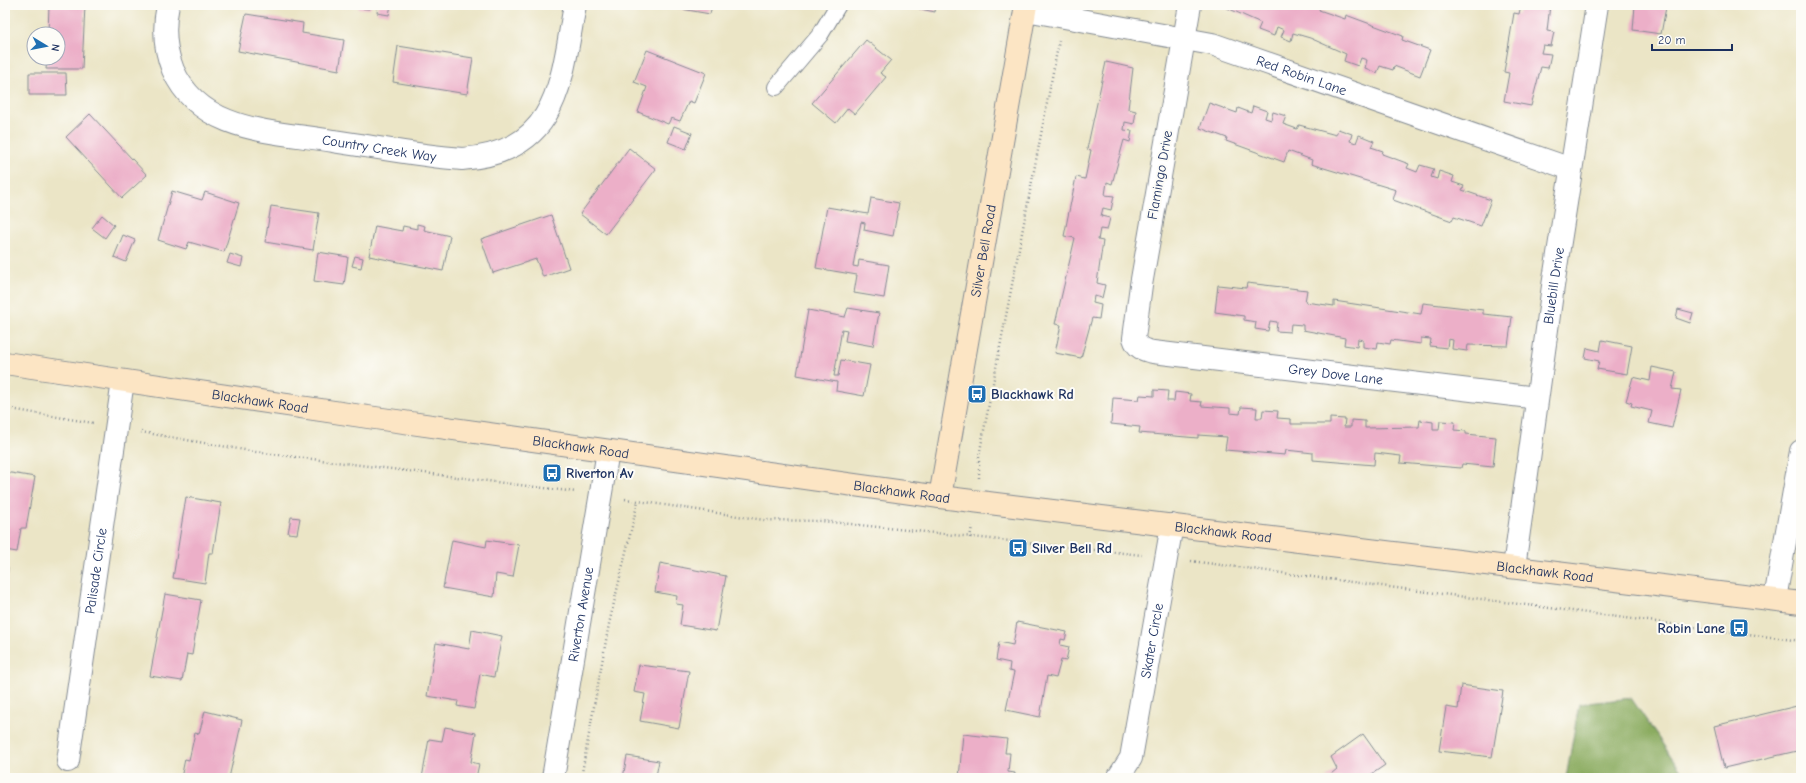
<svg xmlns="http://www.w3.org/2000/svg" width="1806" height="783" viewBox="0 0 1806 783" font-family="'Comic Neue',sans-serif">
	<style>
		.forest { fill: #8bac60; stroke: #536e5f }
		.building { fill: #ecafc8 }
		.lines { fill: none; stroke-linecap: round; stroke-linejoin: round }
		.lane-casing { stroke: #838a92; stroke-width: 18 }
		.street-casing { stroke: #838a92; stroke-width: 24 }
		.secondary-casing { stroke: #838a92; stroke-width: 24 }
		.path { stroke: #838a92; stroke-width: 2.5; stroke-dasharray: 1 3; stroke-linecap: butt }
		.lane { stroke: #fff; stroke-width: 16 }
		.street { stroke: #fff; stroke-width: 22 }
		.secondary { stroke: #fce5c4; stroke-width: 22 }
		.labels { text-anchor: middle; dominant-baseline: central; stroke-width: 4; stroke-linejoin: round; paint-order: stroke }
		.street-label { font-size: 14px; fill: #1b2f5e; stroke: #fdfcf7 }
		.poi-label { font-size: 14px; font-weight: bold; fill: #1b2f5e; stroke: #fdfcf7; text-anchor: start }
	</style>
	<rect width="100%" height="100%" fill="#fdfcf7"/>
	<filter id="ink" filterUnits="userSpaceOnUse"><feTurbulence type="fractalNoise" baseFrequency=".025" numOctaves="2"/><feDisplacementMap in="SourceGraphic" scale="8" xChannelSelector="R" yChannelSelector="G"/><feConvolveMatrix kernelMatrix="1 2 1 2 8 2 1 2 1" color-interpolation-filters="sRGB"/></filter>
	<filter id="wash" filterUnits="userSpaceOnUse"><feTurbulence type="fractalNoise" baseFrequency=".012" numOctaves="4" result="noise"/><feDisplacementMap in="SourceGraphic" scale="16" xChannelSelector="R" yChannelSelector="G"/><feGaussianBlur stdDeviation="0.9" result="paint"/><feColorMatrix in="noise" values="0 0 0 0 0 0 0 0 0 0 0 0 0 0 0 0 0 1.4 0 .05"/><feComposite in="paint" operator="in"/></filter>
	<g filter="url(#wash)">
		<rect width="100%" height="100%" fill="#ebe5c6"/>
		<path class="forest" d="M1631 698 1686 778H1566L1579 704Z"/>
		<g id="blocks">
			<path class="building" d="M49 5H85L82 69H46L47 58H58V34H48Z
				M358 5H371L370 9 358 8Z
				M378 5H391L389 15 377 13Z
				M677 5H712L710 14 676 8Z
				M901 5H936L935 12Z
				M1226 5H1315L1320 7 1319 10 1345 19 1346 15 1403 36 1402 40 1430 50 1420 76 1394 66 1393 70 1380 66 1377 73 1365 68 1367 60 1361 58 1358 66 1344 61 1346 54 1310 38 1293 33 1291 41 1281 37 1284 30 1277 27 1274 36 1258 30 1261 23 1225 7Z
				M1521 5H1550L1547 31 1554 32 1551 46 1543 45 1541 53 1551 54 1548 68 1541 67 1531 106 1504 101 1509 73 1504 72 1514 13 1519 14Z
				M1635 5H1673V8L1666 7 1661 34 1633 30Z
				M246 14 303 23 302 33 344 40 339 70 238 51Z
				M866 40 891 60 880 73 886 77 855 114 848 108 836 123 812 103Z
				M398 46 473 58 467 94 393 82Z
				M647 50 706 73 694 103 689 101 680 121 671 118 668 124 638 112 647 87 634 82Z
				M1106 62 1133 68 1128 109 1136 111 1134 124 1125 122 1124 130 1132 131 1130 142 1124 140 1112 184 1107 182 1105 195 1114 196 1111 210 1103 208 1101 216 1110 218 1107 230 1100 229 1098 240 1103 241 1097 283 1105 285 1102 298 1094 296 1093 303 1101 305 1099 319 1092 318 1081 358 1055 353 1061 325 1055 324 1075 238 1064 236 1076 177 1085 179 1091 150 1087 149Z
				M29 73H66L67 95H29Z
				M1209 103 1237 113 1238 108 1251 113 1253 106 1267 111 1265 118 1271 120 1273 112 1286 116 1283 124 1297 129 1299 125 1336 135 1338 129 1352 134 1350 141 1356 143 1359 135 1374 141 1371 147 1383 151 1382 154 1409 164 1407 168 1417 172 1420 165 1434 169 1431 177 1437 179 1439 171 1454 176 1452 182 1464 186 1462 190 1491 200 1481 226 1454 217 1452 221 1393 200 1396 190 1311 164 1312 160 1288 151 1284 162 1226 141 1227 138 1200 128Z
				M90 114 147 175 122 198 66 137Z
				M674 126 692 133 686 149 668 142Z
				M629 148 656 169 606 234 580 214Z
				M172 191 202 200 205 192 239 203 224 252 189 242 186 249 158 240Z
				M871 198 899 203 893 236 864 230 865 223 861 222 853 266 858 267 859 260 889 265 884 298 854 293 857 275 816 268 827 207 868 214Z
				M271 206 319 213 313 250 265 242Z
				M102 215 114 225 105 238 92 228Z
				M551 215 569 268 543 277 536 259 493 273 481 239Z
				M417 224 425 226 424 230 450 236 443 271 369 256 375 226 402 231 403 226 417 229Z
				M123 235 135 240 126 262 114 257Z
				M318 252 348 257 344 285 314 281Z
				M230 254 243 258 241 267 227 263Z
				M355 256 363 258 361 268 352 266Z
				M1247 283 1307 290 1305 302 1334 306V301L1421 314 1423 303 1483 310V314L1512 317 1508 346 1468 345 1467 351 1452 349 1453 340 1448 339 1447 348 1430 346 1431 339 1421 338V344L1391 340 1390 344 1378 342 1377 349 1363 347V340L1358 339 1357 347 1344 345 1345 338 1303 330V325L1291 324 1290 332 1276 331 1277 322 1270 321 1268 331 1255 329 1256 322 1244 320V316L1215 312 1218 285 1246 288Z
				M848 308 879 313 873 346 845 341 847 330 842 329 834 376H838L841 360 870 365 864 396 836 391 837 382 797 375 808 310 845 317Z
				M1678 309 1693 313 1690 323 1676 318Z
				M1602 340 1632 346 1627 374 1597 369 1599 361 1585 358 1587 348 1600 351Z
				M1652 367 1676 372 1672 389 1681 390 1672 428 1649 423 1652 411 1631 406 1632 403 1626 401 1633 377 1650 381Z
				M1154 390 1168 391 1167 401H1174L1175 392 1191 394 1190 401 1202 402 1201 406 1230 408V413L1240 414 1241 407 1257 408 1256 418H1262L1263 410 1278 411 1277 418 1291 419V424H1330V418L1345 419 1344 427H1351V420L1365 421V428L1419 427 1420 420 1433 422V430H1439L1440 421 1455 422 1454 430 1466 431V434L1496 437 1493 467 1462 464 1461 468 1400 463 1401 456 1375 453 1374 465 1313 460V453L1286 450 1285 455 1225 450 1227 437 1198 435V438L1139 433 1140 427 1111 424 1113 398 1139 400 1140 395 1154 396Z
				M5 472 35 477 26 528H21L17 552 5 550Z
				M186 497 221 503 213 553H209L205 583 173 578Z
				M291 517 300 518 297 534 288 533Z
				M452 540 486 547 487 540 519 545 513 577 496 574 494 597 443 588Z
				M660 563 726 576 716 631 680 625 683 605 676 604 677 596 655 592Z
				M5 566 8 567 6 594H5Z
				M165 594 201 600 192 655 187 654 182 681 150 676Z
				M1017 622 1067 632 1065 640 1061 639 1060 645 1069 647 1066 661 1061 660 1056 678 1047 676 1040 717 1006 710 1014 672 1009 671 1010 663 996 660 999 642 1013 645Z
				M472 630 502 636 494 677 480 674 474 709 457 706 458 701 427 696 436 643 469 649Z
				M639 665 689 671 679 728 640 721 645 694 634 692Z
				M1461 685 1503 691 1492 757 1439 751 1446 707 1458 709Z
				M1801 705V750L1724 768 1714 726Z
				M205 711 242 720 229 778H181L185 759 189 760 195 733 199 734Z
				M445 727 476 733 471 762 479 764 476 778H422L429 739 442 741Z
				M963 734 1007 739 1005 753H1010L1008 772 1015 773 1014 778H959Z
				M1363 734 1385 765 1366 778H1326L1337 769 1331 757Z
				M627 756 659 761 656 776 662 778H623Z"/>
		</g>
	</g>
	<g filter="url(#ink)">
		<use href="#blocks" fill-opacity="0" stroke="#838a92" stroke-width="1"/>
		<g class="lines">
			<defs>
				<path id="lane" d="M776 87 820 35 838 5"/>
				<g id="street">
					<path id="s1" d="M168 5C163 28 164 48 173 70 201 133 274 131 333 141 376 147 419 156 462 159 559 152 561 82 575 5"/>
					<path id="s2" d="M1190 5 1141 285 1134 338C1137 348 1143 350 1153 352L1537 398"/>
					<path id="s3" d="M1026 10 1212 44 1571 169"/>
					<path id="s4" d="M1514 567 1553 286 1597 5"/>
					<path d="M1775 599 1801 451"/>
					<path id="s5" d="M68 761 123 381"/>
					<path id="s6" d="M553 778 608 451"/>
					<path id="s7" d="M1118 778 1131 758 1172 525"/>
				</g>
				<g id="secondary">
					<path id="s8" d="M5 363 368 417 940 497 1801 603"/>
					<path id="s9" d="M940 497 1026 5"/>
				</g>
			</defs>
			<use href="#lane" class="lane-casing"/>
			<use href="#street" class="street-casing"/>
			<use href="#secondary" class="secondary-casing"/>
			<path class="path" d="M5 408 93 423
				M141 432 256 452 576 492
				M979 478V456L1059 41
				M625 499 764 520 822 521 1142 555
				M970 538 972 526
				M1191 561 1801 641
				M581 778 609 624 638 501"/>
			<use href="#lane" class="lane"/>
			<use href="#street" class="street"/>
			<use href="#secondary" class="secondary"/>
		</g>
	</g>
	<defs>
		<symbol id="bus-square" viewBox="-11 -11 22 22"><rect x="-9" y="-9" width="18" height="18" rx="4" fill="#1f6fb2" stroke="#fdfcf7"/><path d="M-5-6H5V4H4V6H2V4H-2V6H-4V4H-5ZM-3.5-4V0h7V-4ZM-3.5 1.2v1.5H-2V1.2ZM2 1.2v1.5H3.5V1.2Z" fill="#fff"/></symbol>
	</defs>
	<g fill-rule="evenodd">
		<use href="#bus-square" x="966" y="383" width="22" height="22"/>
		<use href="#bus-square" x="541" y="462" width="22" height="22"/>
		<use href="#bus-square" x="1007" y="537" width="22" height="22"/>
		<use href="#bus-square" x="1728" y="617" width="22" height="22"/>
	</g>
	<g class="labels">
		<g class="street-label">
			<text stroke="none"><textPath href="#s3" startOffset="284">Red Robin Lane</textPath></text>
			<text stroke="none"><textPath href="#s1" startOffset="297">Country Creek Way</textPath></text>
			<text transform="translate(1160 175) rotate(-80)">Flamingo Drive</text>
			<text stroke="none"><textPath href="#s9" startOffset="250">Silver Bell Road</textPath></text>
			<text stroke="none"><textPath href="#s4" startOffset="284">Bluebill Drive</textPath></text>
			<text stroke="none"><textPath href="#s2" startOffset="547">Grey Dove Lane</textPath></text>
			<text stroke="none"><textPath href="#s8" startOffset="258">Blackhawk Road</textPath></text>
			<text stroke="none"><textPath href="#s8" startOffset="582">Blackhawk Road</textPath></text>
			<text stroke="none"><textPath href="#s8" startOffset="906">Blackhawk Road</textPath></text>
			<text stroke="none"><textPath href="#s8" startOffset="1230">Blackhawk Road</textPath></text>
			<text stroke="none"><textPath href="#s8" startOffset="1554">Blackhawk Road</textPath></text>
			<text stroke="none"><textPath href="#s5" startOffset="192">Palisade Circle</textPath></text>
			<text stroke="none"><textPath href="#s6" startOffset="166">Riverton Avenue</textPath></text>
			<text stroke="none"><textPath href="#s7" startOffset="143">Skater Circle</textPath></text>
		</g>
		<g class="poi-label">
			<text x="991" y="394">Blackhawk Rd</text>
			<text x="566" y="473">Riverton Av</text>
			<text x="1032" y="548">Silver Bell Rd</text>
			<text x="1725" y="628" text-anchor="end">Robin Lane</text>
		</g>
	</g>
	<rect width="1806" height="783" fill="none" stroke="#fdfcf7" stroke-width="20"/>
	<g transform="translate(46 46) rotate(100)"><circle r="19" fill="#fdfcf7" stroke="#a3aaba"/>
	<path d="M0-3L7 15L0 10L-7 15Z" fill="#1f6fb2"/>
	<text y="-6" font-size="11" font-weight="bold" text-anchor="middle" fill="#1b2f5e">N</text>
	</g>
	<path d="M1652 44v6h80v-6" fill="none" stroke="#1b2f5e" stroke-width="2"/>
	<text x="1658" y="44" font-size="12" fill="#1b2f5e" stroke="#fdfcf7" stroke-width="3" paint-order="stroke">20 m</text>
</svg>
